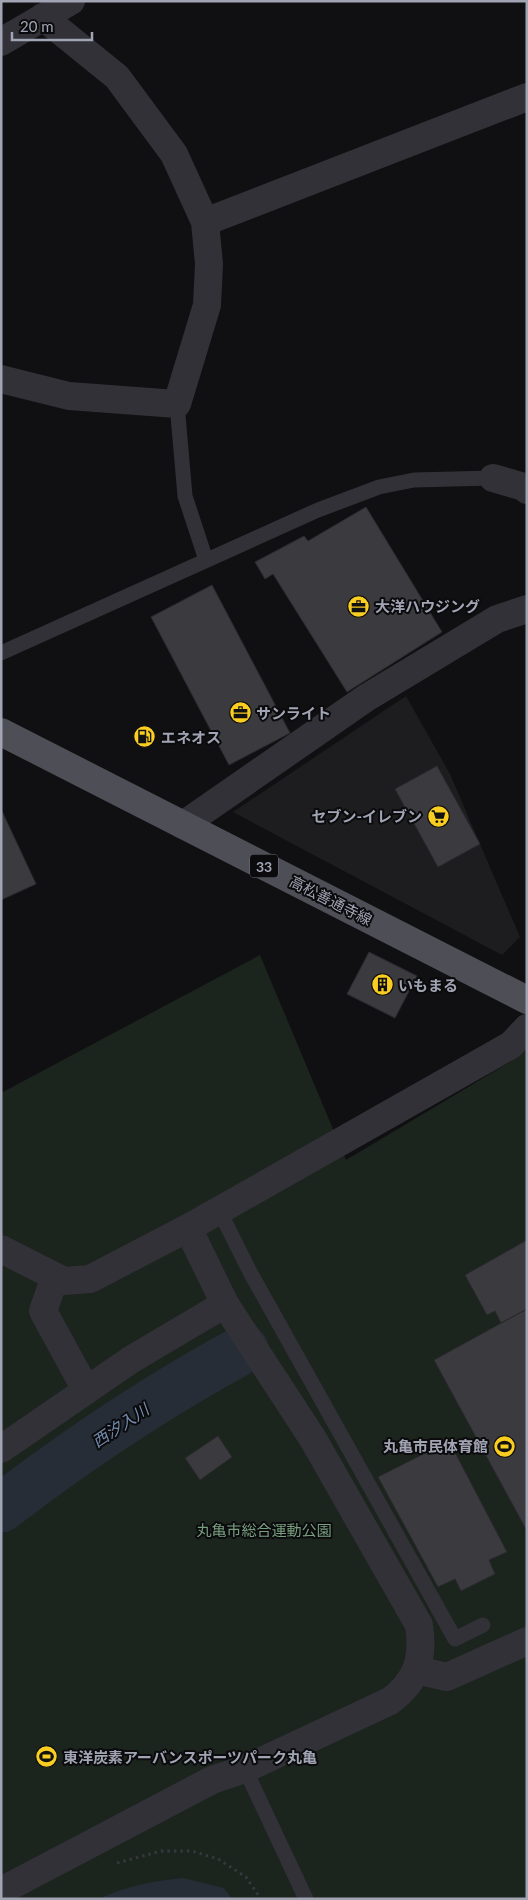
<svg xmlns="http://www.w3.org/2000/svg" width="528" height="1900" viewBox="0 0 528 1900" font-family="Lato,'Noto Sans JP',sans-serif">
	<style>
		.built { fill: #1d1c1f }
		.green { fill: #1c241e }
		.water { fill: #262d36 }
		.lines { fill: none; stroke-linecap: round; stroke-linejoin: round }
		.river { stroke: #262d36; stroke-width: 49 }
		.building { fill: #3a3a3f; stroke: #2b2a2e }
		.path { stroke: #37383e; stroke-width: 3; stroke-dasharray: 2.5 4; stroke-linecap: butt }
		.service { stroke: #313137; stroke-width: 15 }
		.minor { stroke: #313137; stroke-width: 28 }
		.tertiary { stroke: #313137; stroke-width: 28 }
		.primary { stroke: #4d4e56; stroke-width: 28 }
		.labels { text-anchor: middle; dominant-baseline: central; stroke-width: 4; stroke-linejoin: round; paint-order: stroke }
		.shield { fill: #0b0b0d; stroke: #747681; stroke-width: 1 }
		.shield-label { font-size: 14px; font-weight: bold; fill: #a1a4b3 }
		.poi-label { font-size: 15px; font-weight: bold; fill: #a1a4b3; stroke: #0b0b0d; text-anchor: start }
		.street-label { font-size: 15px; fill: #a1a4b3; stroke: #0b0b0d }
		.park-label { font-size: 15px; fill: #779f7f; stroke: #0b0b0d }
		.water-label { font-size: 16px; font-style: italic; fill: #758db1; stroke: #0b0b0d }
	</style>
	<rect width="100%" height="100%" fill="#101012"/>
	<path class="built" d="M406 696 450 774 520 937 502 955 233 812Z"/>
	<path class="green" d="M260 955 346 1160 510 1062 527 1046V1899H1V1093Z"/>
	<path class="water" d="M183 1878 224 1888 232 1899H99C125 1886 154 1881 183 1878Z"/>
	<g class="lines">
		<path class="river" d="M1 1508C78 1449 159 1395 244 1349"/>
	</g>
	<path class="building" d="M366 507 442 632 347 692 273 574 265 579 255 562 304 536 308 541Z
		M212 585 290 733 229 765 151 617Z
		M437 766 480 844 438 867 395 789Z
		M1 809 36 884 1 900Z
		M369 952 417 976 395 1018 347 994Z
		M527 1240V1309L501 1323 495 1311 487 1315 465 1275Z
		M527 1309V1531L434 1360Z
		M218 1436 232 1457 200 1480 185 1458Z
		M449 1441 507 1552 489 1560 495 1574 461 1591 455 1579 438 1587 378 1477Z"/>
	<g class="lines">
		<path class="path" d="M117 1863 161 1851H192L218 1859 246 1877 261 1899"/>
		<path class="service" d="M177 404 185 496 206 560
			M1 653 318 510 379 487 414 480 493 478
			M219 1210 250 1272 455 1639 483 1625
			M245 1769 306 1899"/>
		<path class="minor" d="M1 42 71 1
			M205 222 527 97
			M1 379 69 396 177 404 207 305 209 264 205 222 174 154 117 77 43 17
			M493 478 524 487 527 490
			M183 825 366 698 497 619 527 609
			M55 1277 43 1311 86 1390
			M1 1449 132 1359 225 1304
			M416 1670 447 1677 527 1641
			M1 1891 212 1780 245 1769 390 1701C417 1681 424 1659 419 1625L313 1439 225 1304 188 1228"/>
		<path class="tertiary" d="M1 1249 64 1281 90 1279 188 1228 511 1045 527 1028"/>
		<path class="primary" d="M1 732 527 1000"/>
	</g>
	<defs>
		<symbol id="office-disc" viewBox="-11 -11 22 22"><circle r="9.5" fill="#f9ce21" stroke="#0b0b0d"/><path d="M-6-3h4V-5.5h4V-3h4V5H-6ZM-1-4.5V-3h2v-1.5ZM-6 0V1H6V0Z" fill="#111"/></symbol>
		<symbol id="fuel-disc" viewBox="-11 -11 22 22"><circle r="9.5" fill="#f9ce21" stroke="#0b0b0d"/><path d="M-5.5-6h7V0h2V4h1.3V-2.5L3-4.5l.8-.8L6-3V5H2.5V1h-1V6h-7ZM-4.2-4.7v3.2H.2V-4.7Z" fill="#111"/></symbol>
		<symbol id="supermarket-disc" viewBox="-11 -11 22 22"><circle r="9.5" fill="#f9ce21" stroke="#0b0b0d"/><path d="M-6-5.5h2.5l.6 2H6L4.5 2H-2.5L-4.4-4H-6ZM-1.5 3.2a1.3 1.3 0 1 0 .1 0ZM3 3.2a1.3 1.3 0 1 0 .1 0Z" fill="#111"/></symbol>
		<symbol id="building-disc" viewBox="-11 -11 22 22"><circle r="9.5" fill="#f9ce21" stroke="#0b0b0d"/><path d="M-4-6H4V6H1V3H-1V6H-4ZM-2.5-4.3h1.7v1.8h-1.7ZM.8-4.3h1.7v1.8H.8ZM-2.5-1h1.7V.8h-1.7ZM.8-1h1.7V.8H.8Z" fill="#111"/></symbol>
		<symbol id="stadium-disc" viewBox="-11 -11 22 22"><circle r="9.5" fill="#f9ce21" stroke="#0b0b0d"/><path d="M0-5a6.5 5 0 1 0 0 10a6.5 5 0 1 0 0-10ZM-3.5-1.8h7v3.6h-7Z" fill="#111"/></symbol>
	</defs>
	<g fill-rule="evenodd">
		<use href="#office-disc" x="346" y="594" width="25" height="25"/>
		<use href="#office-disc" x="228" y="700" width="25" height="25"/>
		<use href="#fuel-disc" x="132" y="724" width="25" height="25"/>
		<use href="#supermarket-disc" x="426" y="804" width="25" height="25"/>
		<use href="#building-disc" x="370" y="972" width="25" height="25"/>
		<use href="#stadium-disc" x="492" y="1434" width="25" height="25"/>
		<use href="#stadium-disc" x="34" y="1744" width="25" height="25"/>
	</g>
	<g class="labels">
		<rect class="shield" x="250" y="854.5" width="28" height="23" rx="4"/>
		<g class="shield-label">
			<text x="264" y="866">33</text>
		</g>
		<g class="poi-label">
			<text x="375" y="606">大洋ハウジング</text>
			<text x="256" y="713">サンライト</text>
			<text x="161" y="737">エネオス</text>
			<text x="422" y="816" text-anchor="end">セブン-イレブン</text>
			<text x="398" y="985">いもまる</text>
			<text x="488" y="1446" text-anchor="end">丸亀市民体育館</text>
			<text x="63" y="1757">東洋炭素アーバンスポーツパーク丸亀</text>
		</g>
		<g class="street-label">
			<text transform="translate(331 900) rotate(27)">高松善通寺線</text>
		</g>
		<g class="park-label">
			<text x="264" y="1530">丸亀市総合運動公園</text>
		</g>
		<g class="water-label">
			<text transform="translate(120 1425) rotate(-34)">西汐入川</text>
		</g>
	</g>
	<rect width="528" height="1900" fill="none" stroke="#a1a4b3" stroke-width="5"/>
	<path d="M12 32v8h80v-8" fill="none" stroke="#a1a4b3" stroke-width="2.5"/>
	<text x="20" y="32" font-size="15" fill="#a1a4b3" stroke="#0b0b0d" stroke-width="4" paint-order="stroke">20 m</text>
</svg>
